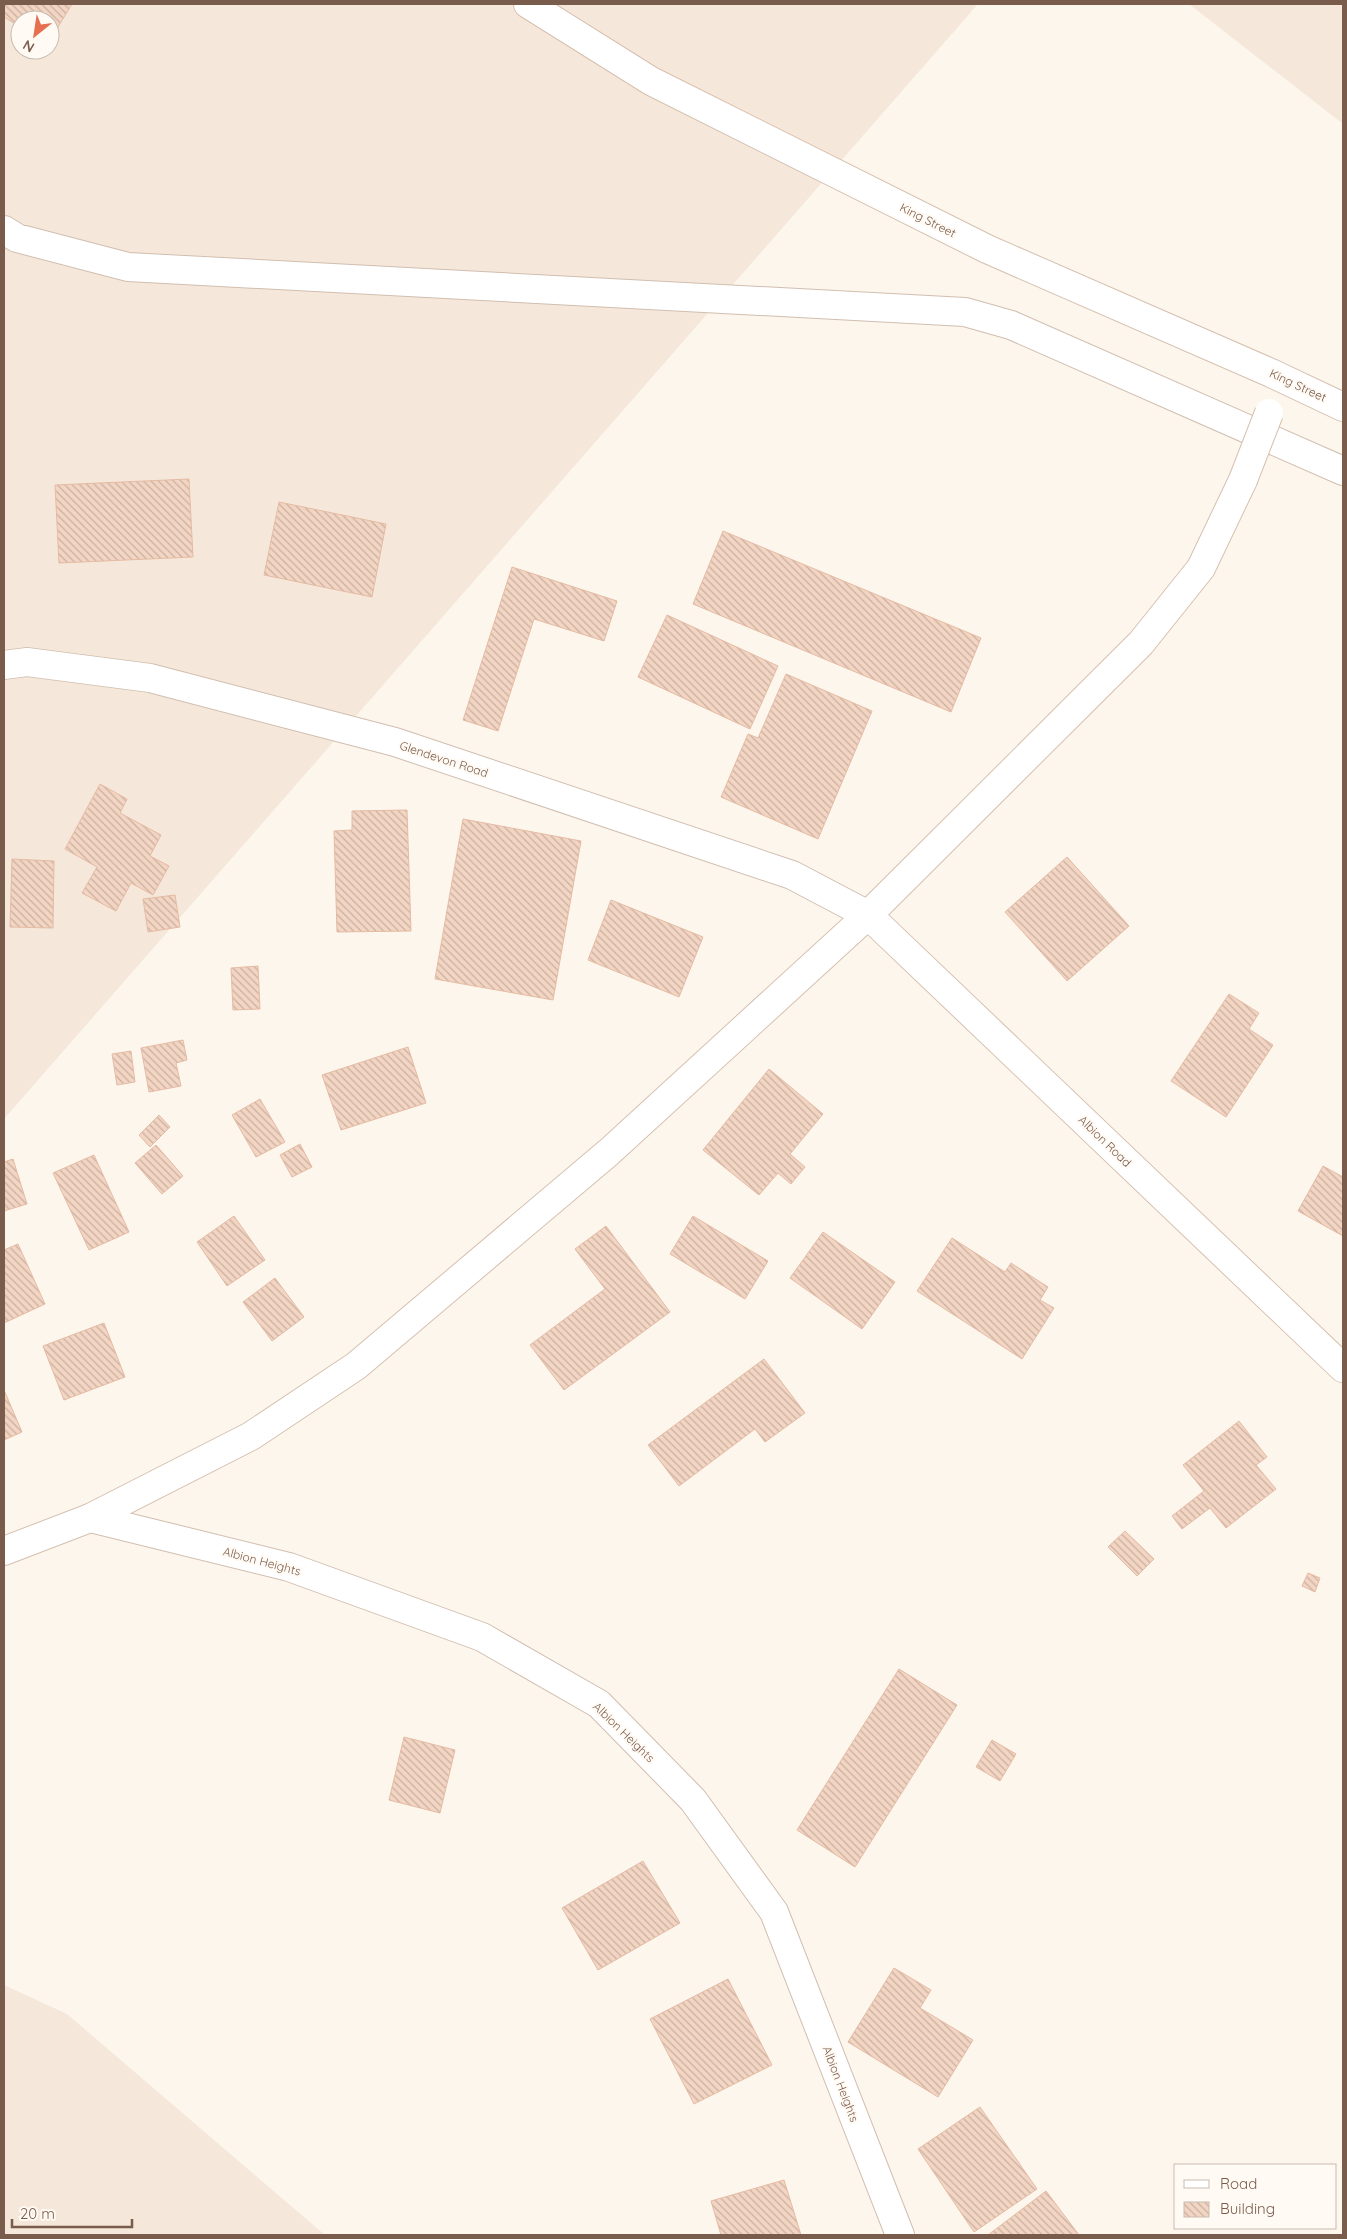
<svg xmlns="http://www.w3.org/2000/svg" width="1347" height="2239" viewBox="0 0 1347 2239" font-family="Quicksand,sans-serif">
	<style>
		.residential { fill: #f5e8da; fill-rule: evenodd }
		.building { fill: url(#building-back-hatch); stroke: #e6bba3 }
		.lines { fill: none; stroke-linecap: round; stroke-linejoin: round }
		.street-casing { stroke: #d1beb0; stroke-width: 30 }
		.secondary-casing { stroke: #d6c0b0; stroke-width: 30 }
		.street { stroke: #fff; stroke-width: 28 }
		.secondary { stroke: #fff; stroke-width: 28 }
		.secondary-bridge-casing { stroke: #d6c0b0; stroke-width: 30; stroke-linecap: butt }
		.secondary-bridge { stroke: #fff; stroke-width: 28 }
		.labels { text-anchor: middle; dominant-baseline: central; stroke-width: 4; stroke-linejoin: round; paint-order: stroke }
		.street-label { font-size: 12px; fill: #7a5c4d; stroke: #fffaf3 }
	</style>
	<defs>
		<pattern id="building-back-hatch" width="6" height="6" patternUnits="userSpaceOnUse" patternTransform="scale(1.25)"><rect width="6" height="6" fill="#f3d5c3"/><path d="M-1 5l2 2M0 0l6 6M5-1l2 2" fill="none" stroke="#cab0a1"/></pattern>
	</defs>
	<rect width="100%" height="100%" fill="#fdf6ec"/>
	<path class="residential" d="M4 4H978L4 1119ZM20 20H50V50H20Z
		M1189 4H1343V124Z
		M4 1985 67 2014 325 2235H4Z"/>
	<path class="building" d="M4 4H72L50 40V20H20V27L4 17Z
		M189 479 193 557 59 563 55 485Z
		M279 502 386 524 372 597 264 575Z
		M723 531 981 638 951 712 693 604Z
		M512 567 617 601 604 641 534 619 498 731 463 720Z
		M667 615 778 666 750 729 638 677Z
		M786 674 872 711 818 839 721 797 748 734 758 738Z
		M100 784 127 799 120 813 161 835 150 856 169 866 153 895 131 883 116 911 82 893 97 867 65 849Z
		M407 810 411 931 337 932 334 831 352 830V811Z
		M463 819 581 841 553 1000 435 979Z
		M1067 857 1129 926 1067 981 1005 912Z
		M12 859 54 861 53 928 10 927Z
		M175 895 180 927 148 932 143 899Z
		M611 900 703 937 679 997 588 960Z
		M258 966 260 1009 233 1010 231 968Z
		M1229 994 1259 1013 1249 1029 1273 1045 1226 1117 1171 1081Z
		M183 1040 187 1060 176 1063 181 1086 149 1092 141 1048Z
		M408 1047 426 1103 341 1130 322 1075Z
		M131 1051 135 1082 117 1085 112 1054Z
		M769 1069 823 1114 790 1154 805 1167 791 1184 778 1173 759 1195 703 1150Z
		M260 1099 285 1142 256 1157 232 1115Z
		M159 1115 170 1127 150 1147 139 1135Z
		M300 1144 312 1167 292 1177 280 1155Z
		M156 1145 183 1176 162 1194 135 1163Z
		M94 1155 129 1232 89 1250 53 1173Z
		M13 1159 27 1204 4 1211V1162Z
		M1323 1166 1343 1177V1236L1298 1211Z
		M234 1216 265 1260 227 1286 197 1242Z
		M693 1216 768 1261 745 1299 670 1254Z
		M606 1226 670 1312 564 1390 530 1345 605 1289 575 1249Z
		M823 1232 895 1282 862 1329 790 1278Z
		M952 1238 1005 1272 1011 1263 1048 1287 1040 1300 1054 1308 1022 1359 917 1291Z
		M18 1244 45 1304 4 1323V1250Z
		M275 1278 304 1317 272 1341 243 1302Z
		M104 1323 125 1377 64 1400 43 1346Z
		M764 1359 805 1413 765 1442 755 1429 679 1486 648 1445Z
		M4 1390 22 1432 4 1440Z
		M1239 1421 1267 1457 1256 1465 1276 1489 1226 1528 1210 1508 1182 1529 1172 1516 1204 1491 1183 1465Z
		M1125 1531 1154 1559 1137 1576 1108 1547Z
		M1308 1573 1320 1578 1315 1592 1302 1586Z
		M899 1669 957 1705 855 1867 797 1830Z
		M404 1737 455 1750 440 1813 389 1800Z
		M992 1740 1016 1754 1000 1781 976 1767Z
		M643 1861 680 1923 598 1970 562 1908Z
		M894 1968 931 1990 920 2008 973 2040 938 2097 848 2042Z
		M728 1979 772 2065 694 2104 650 2019Z
		M980 2107 1037 2189 974 2232 918 2149Z
		M784 2180 801 2235H721L711 2201Z
		M1046 2191 1079 2235H988Z"/>
	<g class="lines">
		<defs>
			<path id="street" d="M4 230 17 238 128 267 965 312 1011 325 1343 471
				M4 665 27 662 150 678 395 742 792 875 868 915
				M90 1518 289 1567 482 1637 599 1704 693 1800 774 1912 900 2235"/>
			<path id="secondary" d="M528 4 651 81 987 249 1271 373 1343 407
				M868 915 1343 1368
				M4 1551 90 1518 251 1436 356 1366 609 1152 868 915 1141 643 1201 568 1243 480"/>
		</defs>
		<use href="#street" class="street-casing"/>
		<use href="#secondary" class="secondary-casing"/>
		<use href="#street" class="street"/>
		<use href="#secondary" class="secondary"/>
		<defs>
			<path id="secondary-bridge" d="M1243 480 1269 413"/>
		</defs>
		<use href="#secondary-bridge" class="secondary-bridge-casing"/>
		<use href="#secondary-bridge" class="secondary-bridge"/>
	</g>
	<g class="labels">
		<g class="street-label">
			<text transform="translate(928 220) rotate(27)">King Street</text>
			<text transform="translate(1298 385) rotate(25)">King Street</text>
			<text transform="translate(444 759) rotate(18)">Glendevon Road</text>
			<text transform="translate(1105 1141) rotate(44)">Albion Road</text>
			<text transform="translate(262 1561) rotate(15)">Albion Heights</text>
			<text transform="translate(624 1732) rotate(44)">Albion Heights</text>
			<text transform="translate(841 2084) rotate(69)">Albion Heights</text>
		</g>
	</g>
	<rect width="1347" height="2239" fill="none" stroke="#7a5c4d" stroke-width="10"/>
	<rect x="1174" y="2164" width="162" height="65" fill="#fffaf3" stroke="#cabbb1"/>
	<rect x="1184" y="2180" width="25" height="8" fill="#ffffff" stroke="#cabbb1"/>
	<text x="1220" y="2189" font-size="15" fill="#7a5c4d">Road</text>
	<rect x="1184" y="2202" width="25" height="15" fill="url(#building-back-hatch)" stroke="#cabbb1"/>
	<text x="1220" y="2214" font-size="15" fill="#7a5c4d">Building</text>
	<g transform="translate(35 35) rotate(210)"><circle r="24" fill="#fffaf3" stroke="#cabbb1"/>
	<path d="M0-4L9 19L0 12L-9 19Z" fill="#e76f51"/>
	<text y="-8" font-size="14" font-weight="bold" text-anchor="middle" fill="#7a5c4d">N</text>
	</g>
	<path d="M12 2219v8h120v-8" fill="none" stroke="#7a5c4d" stroke-width="2.5"/>
	<text x="20" y="2219" font-size="15" fill="#7a5c4d" stroke="#fffaf3" stroke-width="4" paint-order="stroke">20 m</text>
</svg>
